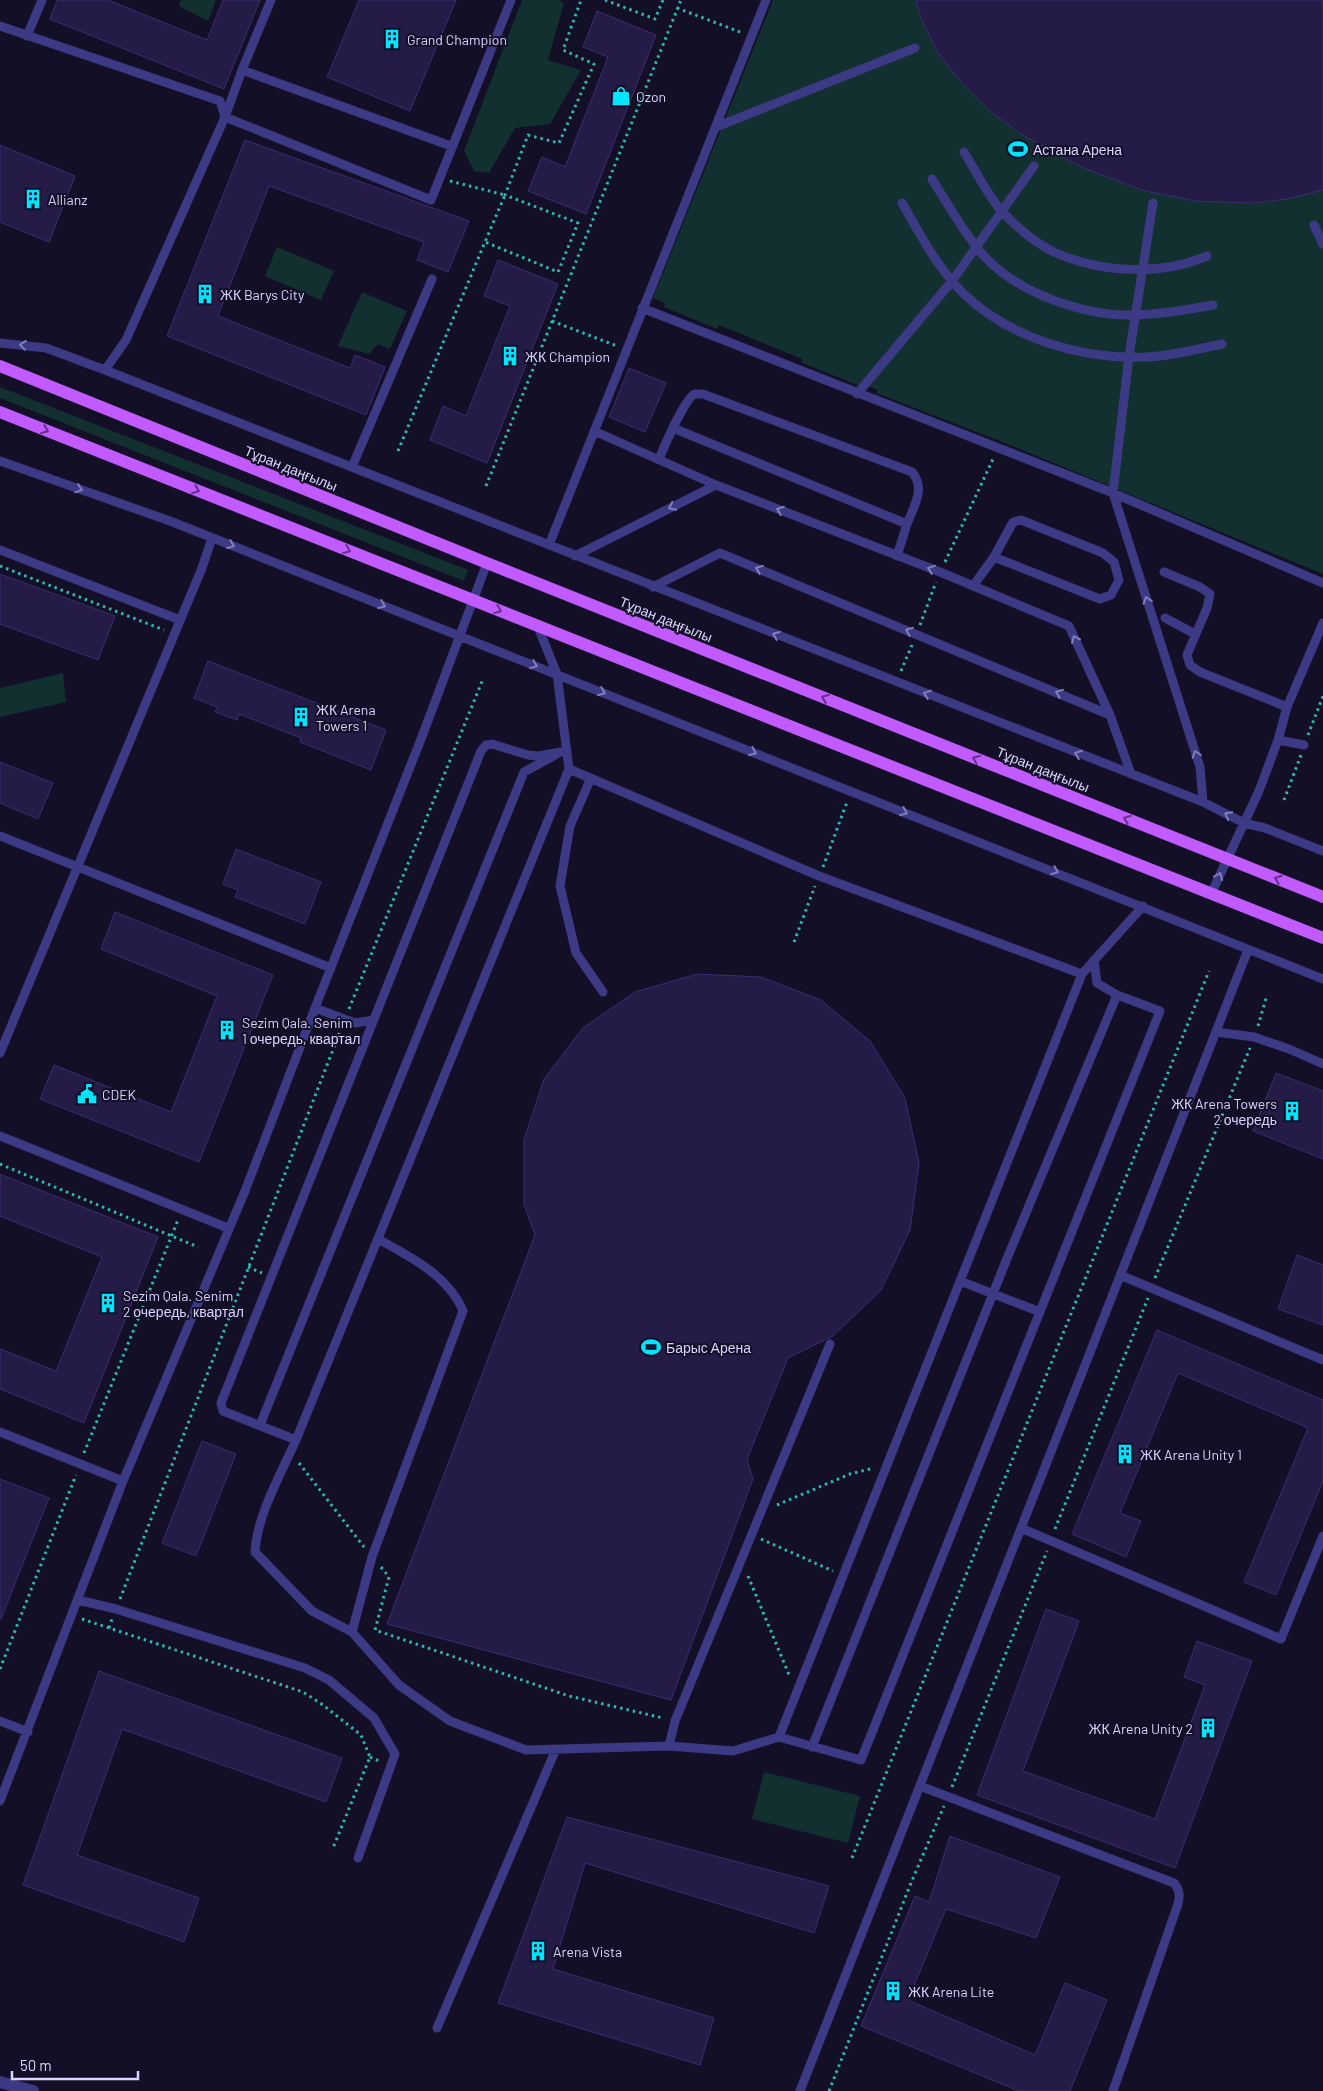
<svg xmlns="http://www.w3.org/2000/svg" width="1323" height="2091" viewBox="0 0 1323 2091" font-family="Barlow,sans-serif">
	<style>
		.green { fill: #12302f }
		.building { fill: #241b47; stroke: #3b2d73 }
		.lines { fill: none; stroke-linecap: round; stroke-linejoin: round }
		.path { stroke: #2fb8b0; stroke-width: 3; stroke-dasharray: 2.5 4; stroke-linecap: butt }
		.service { stroke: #3d3a85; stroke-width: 9 }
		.minor { stroke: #3d3a85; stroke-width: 12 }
		.primary { stroke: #c25bff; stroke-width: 12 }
		.oneway { stroke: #837fbc }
		.oneway2 { stroke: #623188 }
		.labels { text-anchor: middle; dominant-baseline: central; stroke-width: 4; stroke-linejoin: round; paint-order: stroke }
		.poi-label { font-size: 14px; fill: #d9d4ff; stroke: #130f26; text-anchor: start }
		.street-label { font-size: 14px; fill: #d9d4ff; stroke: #130f26 }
	</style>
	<rect width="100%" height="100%" fill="#130f26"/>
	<path class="green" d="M181 0H216L208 21 179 6Z
		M522 0H558L564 3 548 60 581 70 550 124 515 128 489 173 474 171 464 151Z
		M773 0H1323V574L1010 445 876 393 878 390 862 384 860 386 802 363V359L719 325 717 329 664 307 665 303 653 298Z
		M277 247 334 271 321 300 265 276Z
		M362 292 407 311 390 349 378 344 369 354 338 346Z
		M0 387 468 570 464 581 0 398Z
		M63 673 66 702 0 717V688Z
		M764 1772 860 1796 848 1843 752 1819Z"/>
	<path class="building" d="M57 0H108L207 40 223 0H260L224 89 50 19Z
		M359 0H456L410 111 327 77Z
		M916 0H1323V190L1287 199 1253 203 1195 201 1145 191 1081 167 1023 135 991 112 962 83 937 52 921 18Z
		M597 11 656 35 586 214 528 191 542 157 565 167 608 57 583 47Z
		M245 140 469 221 448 272 417 260 424 242 269 186 218 316 350 368 355 355 385 367 366 415 167 336Z
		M0 145 75 176 49 242 0 222Z
		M498 260 558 284 487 463 430 440 443 406 466 416 510 306 484 296Z
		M629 368 666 383 645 432 609 417Z
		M0 574 115 616 98 660 0 624Z
		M208 661 386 730 371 770 300 742 301 738 239 714 237 720 215 712 217 707 194 698Z
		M0 762 53 783 38 819 0 803Z
		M236 849 321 882 305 924 235 897 238 890 223 884Z
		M115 912 273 975 199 1162 40 1099 54 1065 171 1112 217 996 101 949Z
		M697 974 761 977 821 1000 870 1041 905 1098 919 1163 910 1230 881 1290 833 1336 788 1358 747 1459 753 1479 671 1700 387 1624 535 1235 524 1204V1140L544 1079 583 1028 635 992Z
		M1276 1073 1323 1091V1159L1253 1131Z
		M0 1174 158 1237 84 1423 0 1389V1349L56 1371 102 1257 0 1216Z
		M1297 1255 1323 1265V1325L1278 1309Z
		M1157 1330 1323 1400V1481L1276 1595 1244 1582 1308 1428 1178 1373 1120 1513 1141 1521 1126 1557 1072 1534Z
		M202 1441 236 1454 196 1556 162 1543Z
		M0 1479 49 1498 1 1619H0Z
		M1046 1609 1079 1621 1023 1771 1155 1819 1205 1685 1184 1677 1197 1641 1252 1661 1175 1868 977 1795Z
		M99 1671 342 1758 326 1802 122 1729 77 1855 199 1898 184 1942 23 1885Z
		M567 1817 829 1886 814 1933 585 1863 553 1969 714 2018 700 2065 498 2003Z
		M950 1836 1060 1877 1036 1938 946 1909 908 2000 1035 2055 1065 1983 1107 2000 1070 2091H1019L861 2026 915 1896 929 1902Z"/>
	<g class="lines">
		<path class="path" d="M605 0 655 19 663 0
			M677 8 740 32
			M450 181 505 195 485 242
			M552 321 617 346
			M398 451 485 242 558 272 578 223 505 195 528 135 559 143 594 64 563 50 581 0
			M486 486 681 0
			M945 562 993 459
			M0 566 164 630
			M920 625 936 582
			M901 671 912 645
			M1308 735 1323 696
			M1284 800 1301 755
			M823 867 847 802
			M794 942 815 886
			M349 1009 483 679
			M1258 1026 1267 995
			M0 1164 198 1247
			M248 1267 262 1273
			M1155 1278 1250 1048
			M84 1453 178 1220
			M299 1463 364 1547
			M777 1505 850 1474 874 1468
			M1055 1529 1148 1298
			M761 1539 833 1571
			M381 1567 389 1577 375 1630 569 1696 663 1718
			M748 1576 790 1677
			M120 1599 341 1029
			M82 1619 303 1692 323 1705 361 1735 370 1757 333 1848
			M109 1628 112 1619
			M0 1669 76 1475
			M370 1757 381 1762
			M952 1787 1047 1551
			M852 1858 1209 971
			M829 2091 911 1883 944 1806"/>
		<path class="service" d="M0 26 220 101 225 117 431 200 511 0
			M27 36 42 0
			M242 70 451 146
			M716 127 915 48
			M964 152C975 170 985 190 998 207 1013 224 1034 242 1054 252 1100 273 1160 276 1207 256
			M932 179C949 206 965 235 986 258 1019 293 1082 315 1129 315 1158 315 1185 310 1213 305
			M902 203C920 234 938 269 964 294 1011 339 1083 360 1147 357 1172 356 1197 349 1222 344
			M1153 203 1129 356 1113 493 1200 767 1203 802
			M1314 225 1323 244
			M642 308 1113 493 1323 583
			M0 343 46 348 105 370 1203 802 1244 823 1265 828 1323 851
			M105 370 126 340 225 117 242 70 271 0
			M857 394 952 281 1034 166
			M594 431 716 485 940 572 1069 626 1110 715
			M659 459C664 447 685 398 695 394 698 394 701 394 703 394L912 472C926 488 914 506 907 524L673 428
			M0 461 170 521 1323 979
			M352 467 432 279
			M549 545 766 0
			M0 550 180 620
			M575 556 716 485
			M897 556 907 524
			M1164 572 1200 587 1210 594 1207 608 1187 655 1190 665 1200 672 1287 707
			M973 586 994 557 1013 522 1021 520 1103 553 1114 562 1119 580 1111 595 1100 599 994 557
			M653 587 720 553 1110 715 1131 774
			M1165 618 1195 634
			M538 627 557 674 569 769 819 876 1082 974 1143 906
			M1278 740 1304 745
			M569 769 296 1440C281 1474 257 1515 255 1552L312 1611 352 1632 399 1685 450 1721 526 1750 669 1746
			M591 778 570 826 560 886 576 953 603 992
			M0 836 331 968
			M1211 894 1259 791 1278 740 1287 707 1323 623
			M315 1008 355 1023 374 1020
			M1216 1032 1254 1037 1289 1049 1323 1064
			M0 1053 202 568 212 538
			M0 1136 228 1228
			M1120 1275 1323 1360
			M960 1281 1040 1312
			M830 1344 675 1721 669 1746 733 1751 779 1737 1082 974
			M260 1425 524 772 557 754
			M0 1432 123 1481
			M296 1440 223 1411 221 1403 481 751 486 745 492 744 528 755 538 756 567 751
			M1021 1528 1281 1639 1323 1536
			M78 1600 116 1609 305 1668 329 1680 374 1718 395 1754 358 1858
			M352 1632 372 1557 463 1311C449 1276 409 1256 378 1239
			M0 1721 28 1732
			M779 1737 861 1760 1160 1011 1117 995 1097 983 1094 960
			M812 1747 1008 1256 1117 995
			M920 1786 1174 1883C1180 1890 1180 1896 1178 1904L1113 2091
			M0 1801 123 1481 245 1191 315 1008 423 734 487 563
			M437 2028 556 1749
			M800 2091 1248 950"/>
		<path class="minor" d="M0 2082 33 2091"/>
		<path class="primary" d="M0 366 487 563 1323 897
			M0 412 1323 938"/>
	</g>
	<defs><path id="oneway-chevron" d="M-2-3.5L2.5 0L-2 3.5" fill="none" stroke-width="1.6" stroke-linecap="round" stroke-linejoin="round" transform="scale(1.25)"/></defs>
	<g class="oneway">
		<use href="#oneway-chevron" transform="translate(23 345) rotate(-173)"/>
		<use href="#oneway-chevron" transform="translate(79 489) rotate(19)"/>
		<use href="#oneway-chevron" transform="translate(672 507) rotate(154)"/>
		<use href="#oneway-chevron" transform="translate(780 510) rotate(-159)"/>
		<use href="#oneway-chevron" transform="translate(231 545) rotate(22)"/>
		<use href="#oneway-chevron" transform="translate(759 569) rotate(-158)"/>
		<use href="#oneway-chevron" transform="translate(931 569) rotate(-159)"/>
		<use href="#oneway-chevron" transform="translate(1147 600) rotate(-108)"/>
		<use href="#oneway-chevron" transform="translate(382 605) rotate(22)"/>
		<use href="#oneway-chevron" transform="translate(909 631) rotate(-158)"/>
		<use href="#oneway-chevron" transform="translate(776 635) rotate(-158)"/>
		<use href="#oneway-chevron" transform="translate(1075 639) rotate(-115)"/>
		<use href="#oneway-chevron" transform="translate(534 665) rotate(22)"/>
		<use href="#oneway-chevron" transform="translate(602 692) rotate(22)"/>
		<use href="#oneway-chevron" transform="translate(1059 693) rotate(-158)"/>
		<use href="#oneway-chevron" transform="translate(927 694) rotate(-159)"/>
		<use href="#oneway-chevron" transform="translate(753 752) rotate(22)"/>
		<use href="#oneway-chevron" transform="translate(1078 754) rotate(-159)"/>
		<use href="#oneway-chevron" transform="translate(1196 754) rotate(-108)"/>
		<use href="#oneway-chevron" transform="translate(904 812) rotate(22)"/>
		<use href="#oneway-chevron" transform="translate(1228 815) rotate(-153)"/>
		<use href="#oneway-chevron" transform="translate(1055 871) rotate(22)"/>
		<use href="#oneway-chevron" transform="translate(1219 876) rotate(-67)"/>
	</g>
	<g class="oneway2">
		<use href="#oneway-chevron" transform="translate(45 430) rotate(22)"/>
		<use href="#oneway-chevron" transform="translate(196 490) rotate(22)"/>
		<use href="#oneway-chevron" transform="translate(347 550) rotate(22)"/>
		<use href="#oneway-chevron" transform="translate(498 610) rotate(22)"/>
		<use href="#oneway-chevron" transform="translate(825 698) rotate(-158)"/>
		<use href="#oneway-chevron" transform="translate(976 759) rotate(-158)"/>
		<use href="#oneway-chevron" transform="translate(1127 819) rotate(-158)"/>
		<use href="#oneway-chevron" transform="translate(1278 879) rotate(-159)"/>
	</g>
	<defs>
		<symbol id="building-bare" viewBox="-9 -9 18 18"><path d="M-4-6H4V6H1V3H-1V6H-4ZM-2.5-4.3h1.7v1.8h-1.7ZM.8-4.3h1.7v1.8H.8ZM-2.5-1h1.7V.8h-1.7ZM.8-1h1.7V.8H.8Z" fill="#00e5ff" stroke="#130f26" stroke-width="2.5" paint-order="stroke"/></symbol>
		<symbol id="shop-bare" viewBox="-9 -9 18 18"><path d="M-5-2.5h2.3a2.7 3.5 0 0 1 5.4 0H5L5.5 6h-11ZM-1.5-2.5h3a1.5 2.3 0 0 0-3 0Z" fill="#00e5ff" stroke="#130f26" stroke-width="2.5" paint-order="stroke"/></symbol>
		<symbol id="stadium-bare" viewBox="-9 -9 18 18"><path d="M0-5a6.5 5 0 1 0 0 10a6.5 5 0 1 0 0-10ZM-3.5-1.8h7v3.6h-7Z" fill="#00e5ff" stroke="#130f26" stroke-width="2.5" paint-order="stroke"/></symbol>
		<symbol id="civic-bare" viewBox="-9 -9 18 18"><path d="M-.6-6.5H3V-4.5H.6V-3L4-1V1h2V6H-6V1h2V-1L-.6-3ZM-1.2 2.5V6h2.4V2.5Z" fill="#00e5ff" stroke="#130f26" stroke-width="2.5" paint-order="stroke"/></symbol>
	</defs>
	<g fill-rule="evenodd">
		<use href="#building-bare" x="378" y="25" width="28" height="28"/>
		<use href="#shop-bare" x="607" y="82" width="28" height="28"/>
		<use href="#stadium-bare" x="1004" y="135" width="28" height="28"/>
		<use href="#building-bare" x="19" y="185" width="28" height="28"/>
		<use href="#building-bare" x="191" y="280" width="28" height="28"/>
		<use href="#building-bare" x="496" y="342" width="28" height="28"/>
		<use href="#building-bare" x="287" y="703" width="28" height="28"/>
		<use href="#building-bare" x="213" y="1016" width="28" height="28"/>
		<use href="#civic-bare" x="73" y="1080" width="28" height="28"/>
		<use href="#building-bare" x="1278" y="1097" width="28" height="28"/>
		<use href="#building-bare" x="94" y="1289" width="28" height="28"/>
		<use href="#stadium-bare" x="637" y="1333" width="28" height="28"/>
		<use href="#building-bare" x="1111" y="1440" width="28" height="28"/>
		<use href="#building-bare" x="1194" y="1714" width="28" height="28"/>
		<use href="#building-bare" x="524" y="1937" width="28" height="28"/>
		<use href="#building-bare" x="879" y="1977" width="28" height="28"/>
	</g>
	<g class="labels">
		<g class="poi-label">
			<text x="407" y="39">Grand Champion</text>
			<text x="636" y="96">Ozon</text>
			<text x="1033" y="149">Астана Арена</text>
			<text x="48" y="199">Allianz</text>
			<text x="220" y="294">ЖК Barys City</text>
			<text x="525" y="356">ЖК Champion</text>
			<text x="316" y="709">ЖК Arena<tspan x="316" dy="16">Towers 1</tspan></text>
			<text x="242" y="1022">Sezim Qala. Senim<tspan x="242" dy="16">1 очередь, квартал</tspan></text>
			<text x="102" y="1094">CDEK</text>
			<text x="1277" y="1103" text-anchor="end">ЖК Arena Towers<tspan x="1277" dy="16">2 очередь</tspan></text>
			<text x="123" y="1295">Sezim Qala. Senim<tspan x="123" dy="16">2 очередь, квартал</tspan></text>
			<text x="666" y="1347">Барыс Арена</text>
			<text x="1140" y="1454">ЖК Arena Unity 1</text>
			<text x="1193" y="1728" text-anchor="end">ЖК Arena Unity 2</text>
			<text x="553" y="1951">Arena Vista</text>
			<text x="908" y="1991">ЖК Arena Lite</text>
		</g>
		<g class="street-label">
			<text transform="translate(291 468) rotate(22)">Тұран даңғылы</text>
			<text transform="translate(666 619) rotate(22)">Тұран даңғылы</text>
			<text transform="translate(1043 769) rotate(22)">Тұран даңғылы</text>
		</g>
	</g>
	<path d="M12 2071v8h126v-8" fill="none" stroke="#d9d4ff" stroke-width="2.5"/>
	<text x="20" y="2071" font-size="15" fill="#d9d4ff" stroke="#130f26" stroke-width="4" paint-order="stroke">50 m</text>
</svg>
